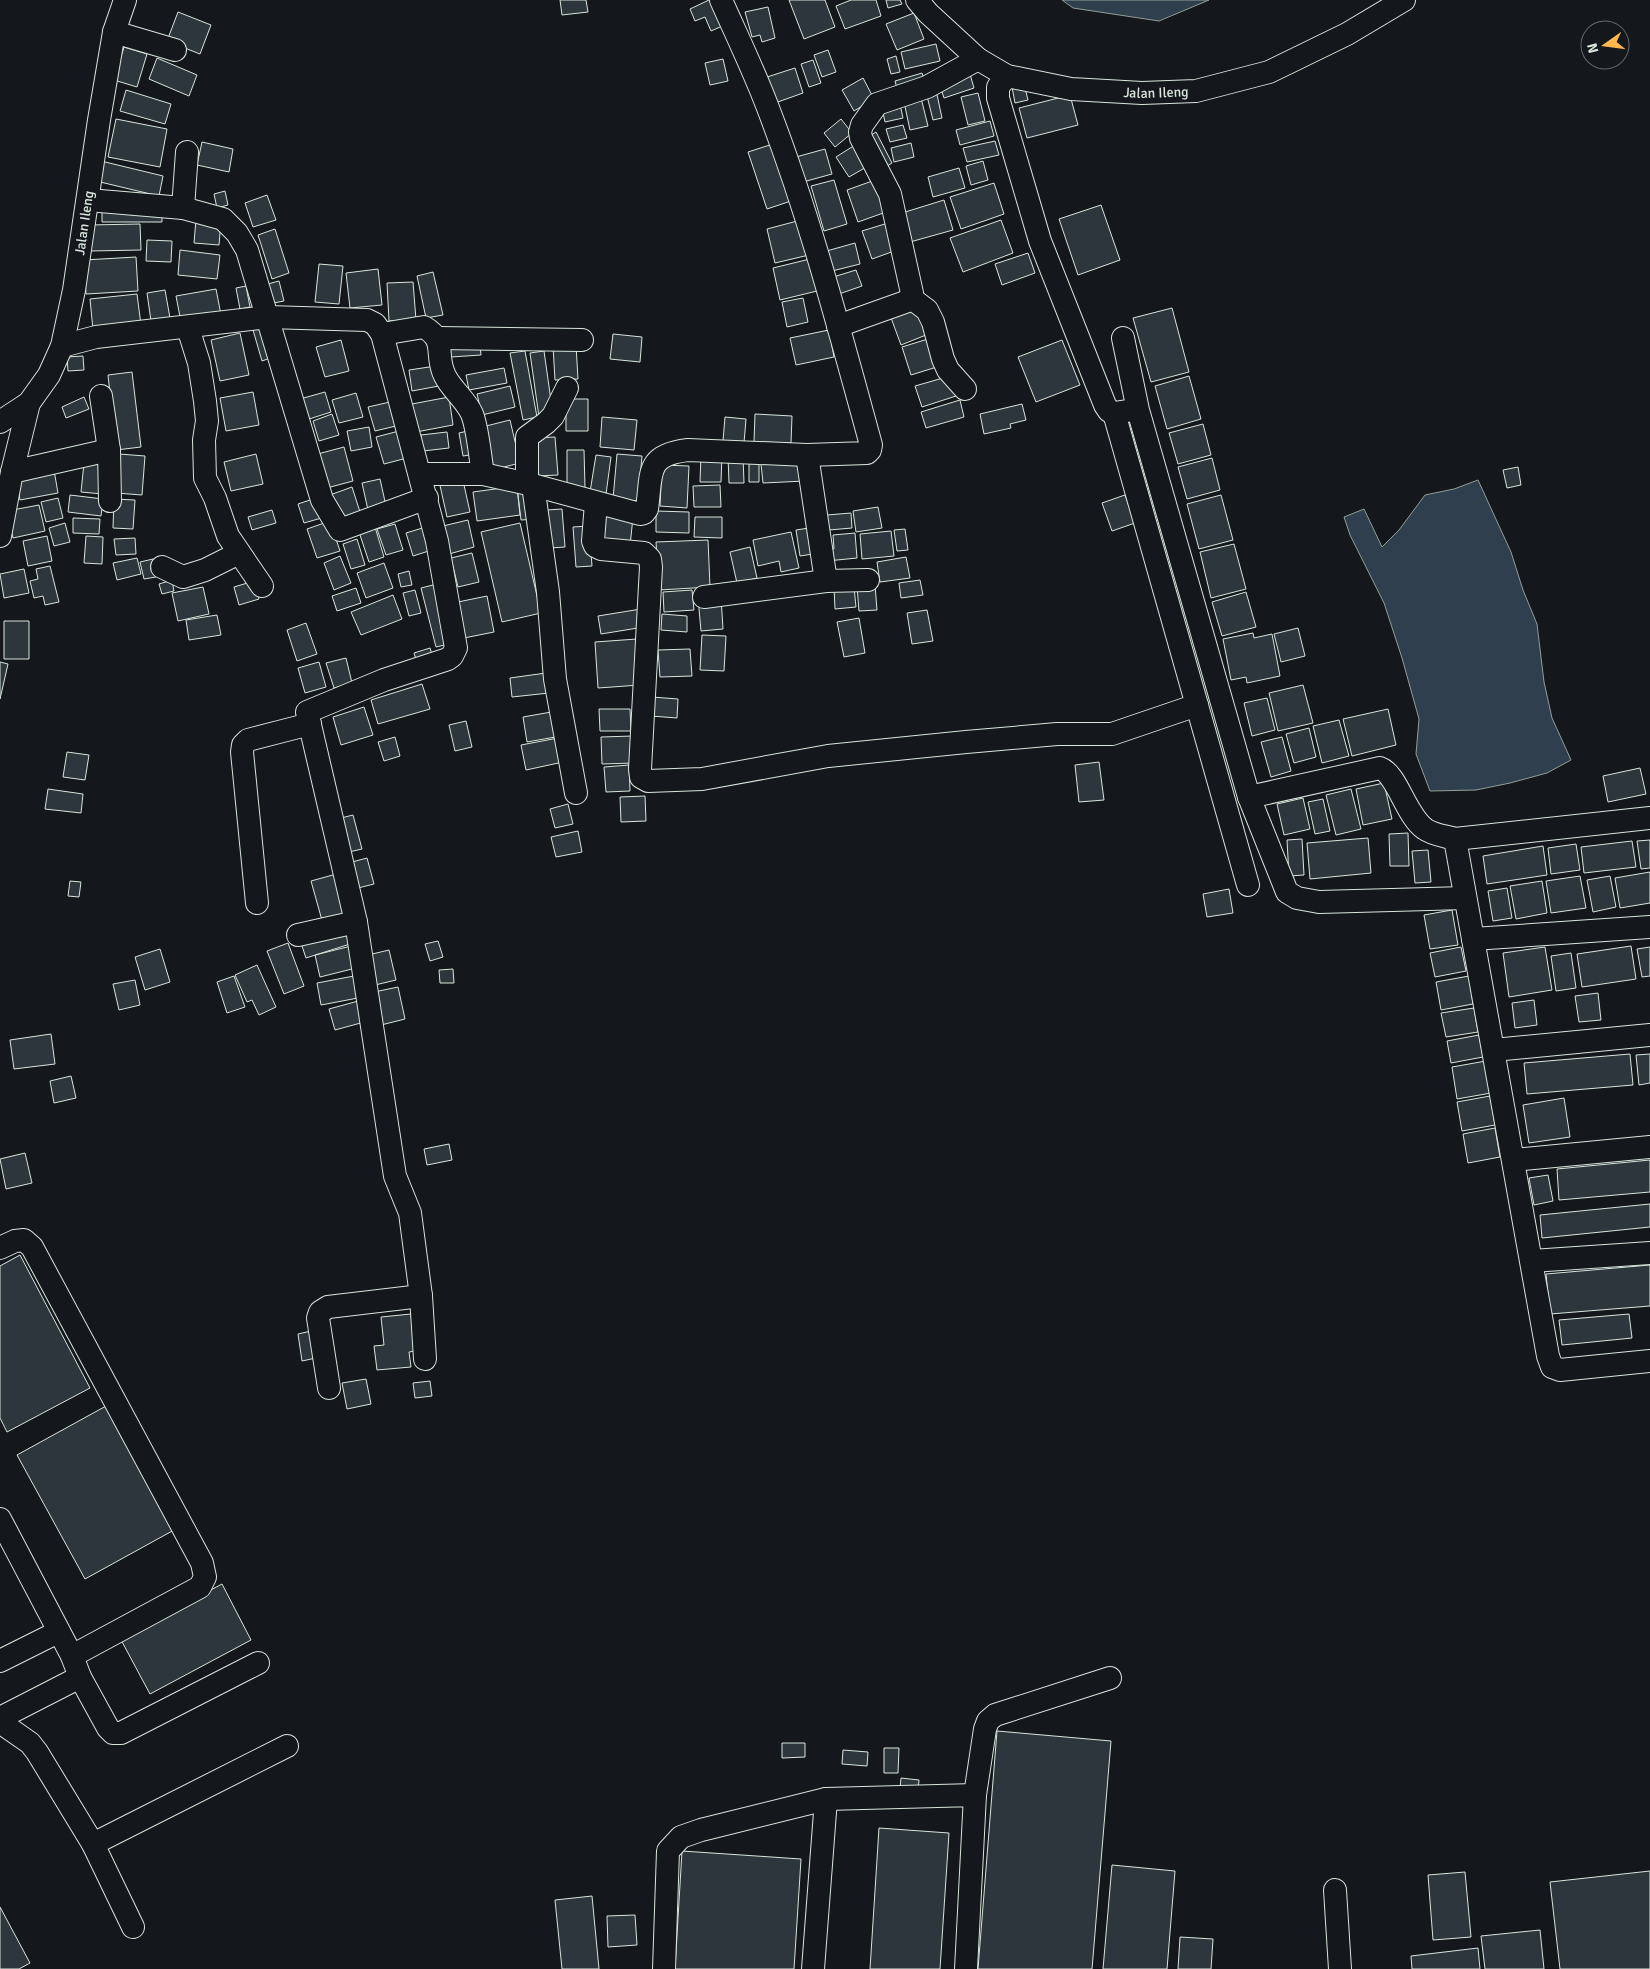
<svg xmlns="http://www.w3.org/2000/svg" width="1650" height="1969" viewBox="0 0 1650 1969" font-family="Signika,sans-serif">
	<style>
		.water { fill: #2f3f4d; stroke: #939e99 }
		.building { fill: #2c363c; stroke: #d8e6dc }
		.lines { fill: none; stroke-linecap: round; stroke-linejoin: round }
		.minor-casing { stroke: #d8e6dc; stroke-width: 24 }
		.minor { stroke: #14181c; stroke-width: 22 }
		.labels { text-anchor: middle; dominant-baseline: central; stroke-width: 4; stroke-linejoin: round; paint-order: stroke }
		.street-label { font-size: 14px; fill: #d8e6dc; stroke: #14181c }
	</style>
	<rect width="100%" height="100%" fill="#14181c"/>
	<path class="water" d="M1062 0H1209L1159 21 1073 8Z
		M1478 480 1511 552 1523 590 1537 624 1544 682 1552 718 1571 760 1547 773 1510 783 1476 790 1430 791 1416 754 1419 719 1402 658 1384 603 1350 535 1344 517 1364 509 1382 547 1399 530 1425 495 1454 489Z"/>
	<path class="building" d="M560 0H586L588 12 562 15Z
		M709 0H717L727 24 711 31 705 17 695 21 690 9Z
		M789 0H825L835 27 804 39Z
		M851 0H876L881 16 845 29 836 6Z
		M886 0H900L902 4 888 8Z
		M768 7 775 38 762 42 760 35 752 37 745 12Z
		M178 12 211 25 200 54 167 41Z
		M914 13 924 39 897 50 886 24Z
		M936 44 940 61 905 69 901 52Z
		M124 47 147 54 137 87 114 80Z
		M828 50 836 72 822 77 814 55Z
		M896 56 900 72 891 74 887 59Z
		M157 58 197 75 189 96 149 79Z
		M723 59 728 81 710 85 705 63Z
		M813 60 821 83 809 87 801 64Z
		M795 68 803 93 775 103 767 77Z
		M922 73 926 84 898 92 895 81Z
		M970 74 974 88 944 98 939 83Z
		M863 78 874 99 854 111 842 90Z
		M1024 84 1028 100 1015 103 1012 87Z
		M126 90 171 104 165 124 120 111Z
		M936 90 942 118 933 120 926 92Z
		M978 93 985 121 968 125 961 97Z
		M1070 95 1078 125 1027 138 1019 108Z
		M921 98 928 126 910 130 904 102Z
		M900 104 903 118 885 122 882 108Z
		M116 119 167 129 160 167 108 157Z
		M841 119 852 133 835 147 824 133Z
		M990 121 994 136 960 145 956 130Z
		M903 125 907 138 890 142 886 129Z
		M876 132 892 163 881 170 865 139Z
		M995 141 999 155 967 162 963 148Z
		M202 142 233 149 229 172 197 165Z
		M776 143 794 200 767 209 748 152Z
		M911 143 914 157 894 162 891 148Z
		M855 145 868 166 849 177 836 157Z
		M825 149 832 174 803 182 796 157Z
		M101 161 163 176 159 196 96 181Z
		M983 161 988 180 971 185 966 166Z
		M959 168 965 188 933 197 928 177Z
		M834 180 847 224 824 231 811 186Z
		M875 180 886 212 858 222 847 190Z
		M994 183 1004 214 961 229 950 197Z
		M225 191 228 205 217 208 214 194Z
		M267 195 276 220 253 227 245 203Z
		M944 200 953 230 910 242 902 213Z
		M1101 205 1120 260 1078 275 1059 219Z
		M102 208H162V222H102Z
		M196 219 221 221 219 245 194 243Z
		M801 220 809 255 775 263 767 229Z
		M1001 220 1013 253 963 272 950 238Z
		M888 223 897 250 872 259 862 231Z
		M140 224 141 250 90 251 89 225Z
		M275 229 289 273 272 279 258 235Z
		M147 240 172 241 171 262 146 261Z
		M855 243 860 264 828 272 823 252Z
		M180 250 220 255 217 279 178 275Z
		M1028 253 1035 273 1002 285 995 264Z
		M136 257 138 291 86 294 84 260Z
		M810 259 817 291 780 300 773 268Z
		M319 264 343 266 339 304 315 302Z
		M378 269 382 305 350 308 346 273Z
		M856 270 862 286 836 295 830 278Z
		M433 272 443 315 426 318 417 276Z
		M279 281 284 301 268 304 264 285Z
		M413 282 416 320 389 321 387 283Z
		M246 286 250 307 240 309 236 288Z
		M216 289 221 315 181 322 176 296Z
		M165 290 170 318 151 321 147 293Z
		M137 294 141 325 93 330 90 299Z
		M803 298 808 322 787 327 782 302Z
		M915 306 926 335 901 345 890 315Z
		M1172 308 1189 372 1151 382 1133 318Z
		M264 326 273 357 262 361 253 330Z
		M829 330 834 357 796 365 790 338Z
		M240 333 249 375 220 381 211 340Z
		M613 334 642 337 640 362 610 359Z
		M931 338 940 366 911 375 902 347Z
		M341 340 349 371 325 377 316 347Z
		M1062 340 1080 385 1036 402 1018 357Z
		M480 345 481 355 451 357 450 347Z
		M576 345 578 379 555 380 553 346Z
		M525 351 537 417 523 420 510 353Z
		M544 351 553 415 539 417 530 353Z
		M83 356 84 370 68 371 67 357Z
		M436 366 439 386 412 391 409 370Z
		M504 368 507 383 469 390 466 375Z
		M132 372 141 447 116 450 108 375Z
		M950 376 956 396 922 407 915 386Z
		M1189 376 1201 419 1167 429 1155 386Z
		M510 386 515 407 482 415 477 394Z
		M253 392 259 425 226 431 220 398Z
		M325 392 331 412 306 420 300 399Z
		M356 393 363 417 339 423 332 400Z
		M84 397 89 409 66 418 62 407Z
		M449 397 453 425 416 432 412 404Z
		M566 399H588V431H566Z
		M960 400 964 417 926 428 921 412Z
		M390 402 396 426 375 431 368 407Z
		M1022 404 1026 420 1010 424 1011 428 984 434 980 414Z
		M332 414 339 435 319 441 313 421Z
		M755 414 792 416 791 443 754 442Z
		M602 417 637 420 634 450 600 447Z
		M725 417 746 419 744 443 723 441Z
		M510 420 520 463 492 470 482 427Z
		M1203 424 1211 455 1178 464 1169 433Z
		M369 427 372 447 351 451 347 431Z
		M472 430 476 454 463 456 459 433Z
		M399 431 407 458 384 464 376 437Z
		M447 432 449 448 423 451 421 435Z
		M555 437 558 475 538 476 535 438Z
		M344 447 353 481 323 489 314 455Z
		M567 450H584L585 488H567Z
		M119 454 145 456 142 495 116 493Z
		M256 454 263 484 231 491 224 462Z
		M617 454 642 456 638 501 613 499Z
		M701 454H722L721 482H700Z
		M596 455 611 457 606 494 590 492Z
		M728 456H743L744 483H729Z
		M749 457H759V482H749Z
		M1212 458 1220 490 1187 499 1178 467Z
		M803 461 805 481 763 483 761 464Z
		M84 463 105 465 103 494 81 492Z
		M662 465 689 466 687 508 660 506Z
		M1518 467 1521 485 1507 488 1503 470Z
		M54 470 58 493 20 500 16 477Z
		M462 476 470 512 447 517 439 481Z
		M380 479 386 506 368 510 362 483Z
		M531 485 536 519 521 520 517 487Z
		M720 485 721 507H694L693 486Z
		M517 486 520 515 477 521 473 492Z
		M352 487 361 515 339 523 330 495Z
		M70 495 103 499 101 516 68 512Z
		M1125 495 1135 523 1112 531 1102 503Z
		M1221 495 1233 540 1199 549 1187 504Z
		M319 497 325 517 304 523 298 504Z
		M58 498 63 518 46 522 41 502Z
		M114 499 135 500 133 529 113 528Z
		M39 505 45 531 13 538 7 511Z
		M878 507 882 528 856 532 853 511Z
		M562 509 565 547 550 548 547 510Z
		M272 510 276 523 252 530 248 517Z
		M656 511 689 512V533L656 532Z
		M603 513 633 517 630 546 599 543Z
		M851 513 852 528 829 530 827 515Z
		M695 517H722V538L694 537Z
		M73 518 100 519 99 534 73 533Z
		M468 520 474 547 449 554 443 526Z
		M330 521 340 551 317 558 307 529Z
		M65 523 70 542 54 546 49 528Z
		M520 523 541 613 502 622 481 532Z
		M395 524 403 550 386 555 377 529Z
		M429 526 435 549 413 556 406 533Z
		M589 526 592 566 576 567 573 527Z
		M375 527 384 557 369 562 359 532Z
		M809 528 813 554 800 556 796 530Z
		M905 529 908 550 897 551 894 530Z
		M891 531 894 556 862 559 860 534Z
		M791 532 799 568 781 572 779 561 758 566 753 540Z
		M855 533 857 558 827 561 826 550 834 549 833 535Z
		M47 536 52 561 28 566 23 541Z
		M86 536 103 537 102 564 84 563Z
		M135 538 136 554 116 555 114 539Z
		M357 539 365 565 351 569 343 544Z
		M708 540 710 587 659 590 656 542Z
		M1234 544 1246 589 1211 598 1200 552Z
		M750 547 757 578 737 583 730 552Z
		M472 553 479 582 458 587 451 558Z
		M340 556 351 583 334 590 324 563Z
		M906 557 910 578 880 582 877 562Z
		M137 558 141 574 117 580 113 563Z
		M153 559 156 577 144 579 140 562Z
		M384 563 393 588 366 598 357 573Z
		M50 566 59 602 45 605 43 596 34 598 30 581 38 579 36 569Z
		M24 569 29 593 4 598 0 574Z
		M409 571 412 585 401 587 398 574Z
		M172 580 174 591 162 594 159 584Z
		M920 580 923 595 901 598 899 583Z
		M254 581 259 599 239 605 234 587Z
		M437 584 453 643 436 647 421 588Z
		M875 585 877 610 859 611 857 586Z
		M203 587 209 614 178 621 172 593Z
		M854 587 856 607 835 609 834 588Z
		M356 588 361 603 337 611 332 596Z
		M415 590 421 613 409 616 403 593Z
		M692 590 694 610 664 612 663 592Z
		M1246 592 1256 627 1222 636 1212 602Z
		M393 595 402 619 361 635 351 612Z
		M487 596 494 632 464 638 458 602Z
		M721 597 723 629 701 631 698 598Z
		M641 609 644 627 601 634 598 616Z
		M927 610 933 641 912 644 907 613Z
		M662 614 687 616V632L661 630Z
		M217 615 221 635 189 640 186 620Z
		M859 618 865 653 844 657 837 622Z
		M4 621H29V659H4Z
		M306 623 317 654 297 661 287 630Z
		M1298 628 1305 656 1281 662 1274 634Z
		M1253 633 1254 638 1272 634 1280 676 1247 683 1246 677 1231 680 1223 639Z
		M702 635 726 636 724 671 700 670Z
		M637 639 640 685 598 688 595 642Z
		M430 648 434 661 418 666 414 653Z
		M690 649 692 676 660 677 658 650Z
		M346 658 352 683 334 688 326 663Z
		M0 662 8 664 0 699Z
		M319 662 326 687 305 693 298 668Z
		M546 673 549 693 512 697 510 678Z
		M422 684 430 709 378 724 371 700Z
		M1303 685 1313 723 1278 731 1269 693Z
		M652 697 678 699 677 718 651 716Z
		M1267 698 1275 730 1252 736 1244 703Z
		M364 707 373 735 341 745 333 717Z
		M599 709H630L631 731H600Z
		M1388 709 1396 745 1352 756 1343 719Z
		M557 711 561 736 527 742 523 717Z
		M1339 720 1349 756 1322 763 1313 726Z
		M466 721 472 747 455 751 449 725Z
		M1309 728 1316 757 1294 763 1286 734Z
		M633 736 634 763 602 764 601 737Z
		M395 737 400 756 384 761 378 742Z
		M1282 737 1291 771 1271 777 1261 742Z
		M558 738 563 762 526 770 521 745Z
		M67 752 89 755 85 780 63 777Z
		M1099 762 1104 800 1079 802 1075 765Z
		M629 765 630 791 606 792 604 767Z
		M1640 768 1646 794 1608 802 1603 776Z
		M1384 783 1392 819 1363 825 1356 789Z
		M48 789 83 794 81 813 45 809Z
		M1351 789 1361 829 1336 835 1326 795Z
		M645 796 646 821 621 822 620 797Z
		M1303 798 1310 829 1284 835 1277 804Z
		M1323 799 1330 831 1315 834 1308 802Z
		M568 804 573 824 555 828 550 809Z
		M353 815 362 849 349 852 341 818Z
		M578 831 582 852 556 857 551 837Z
		M1408 833 1409 866H1390L1389 834Z
		M1368 838 1371 873 1310 879 1307 843Z
		M1302 839 1304 875 1289 876 1287 840Z
		M1650 840V868L1641 869 1637 841Z
		M1632 841 1636 867 1584 873 1581 847Z
		M1576 844 1580 870 1551 874 1548 848Z
		M1543 846 1547 875 1487 884 1483 856Z
		M1428 850 1431 882 1415 883 1412 851Z
		M367 858 374 884 358 888 352 862Z
		M1650 872V903L1620 908 1615 878Z
		M340 873 352 917 323 924 311 881Z
		M1580 876 1586 908 1551 913 1546 881Z
		M1610 876 1616 907 1593 912 1587 880Z
		M70 881 81 882 79 897 68 896Z
		M1542 881 1547 913 1516 919 1510 886Z
		M1507 888 1512 918 1493 921 1488 891Z
		M1229 889 1233 913 1207 917 1203 894Z
		M1452 910 1458 945 1430 949 1424 915Z
		M344 926 350 944 306 958 300 940Z
		M438 941 443 957 430 961 425 944Z
		M288 943 304 986 284 994 267 951Z
		M351 946 356 968 320 977 315 955Z
		M1631 946 1636 979 1582 987 1577 954Z
		M1461 947 1466 971 1435 977 1430 953Z
		M1545 947 1552 990 1509 997 1503 953Z
		M1650 947V976L1642 977 1637 949Z
		M160 949 170 982 145 990 135 957Z
		M389 950 396 980 375 985 368 955Z
		M1571 953 1576 988 1556 991 1551 956Z
		M257 965 276 1007 259 1015 252 1000 247 1002 235 975Z
		M453 969 454 983H440L439 970Z
		M234 976 245 1007 227 1013 217 982Z
		M354 976 358 998 321 1005 317 983Z
		M1469 976 1473 1004 1441 1010 1436 982Z
		M135 980 140 1005 119 1010 113 984Z
		M398 987 405 1019 381 1025 374 992Z
		M1598 993 1601 1020 1579 1022 1575 996Z
		M362 1000 368 1021 335 1030 329 1009Z
		M1534 1000 1537 1025 1515 1028 1512 1003Z
		M1474 1008 1478 1032 1446 1037 1441 1013Z
		M51 1034 55 1064 14 1069 10 1040Z
		M1479 1035 1483 1057 1451 1063 1447 1041Z
		M1630 1054 1633 1085 1527 1094 1524 1063Z
		M1650 1054V1083L1639 1085 1636 1055Z
		M1486 1061 1491 1093 1457 1099 1452 1067Z
		M71 1076 76 1098 54 1103 50 1081Z
		M1490 1096 1495 1125 1462 1131 1457 1102Z
		M1564 1098 1570 1137 1529 1143 1523 1105Z
		M1495 1128 1500 1157 1468 1163 1463 1134Z
		M449 1144 452 1160 427 1165 424 1149Z
		M25 1153 32 1183 6 1189 0 1159Z
		M1650 1160V1192L1559 1200 1557 1169Z
		M1548 1175 1553 1201 1534 1205 1529 1178Z
		M1650 1204V1227L1542 1238 1540 1215Z
		M20 1255 90 1388 7 1432 0 1418V1266Z
		M1650 1265V1306L1550 1314 1546 1274Z
		M411 1314 415 1351 409 1352 411 1367 377 1370 374 1346 384 1345 381 1317Z
		M1629 1314 1632 1338 1562 1345 1559 1320Z
		M311 1331 316 1358 302 1361 298 1334Z
		M366 1379 371 1404 347 1409 342 1383Z
		M430 1381 432 1396 415 1398 413 1383Z
		M106 1406 174 1530 85 1579 17 1455Z
		M222 1584 251 1640 150 1694 120 1638Z
		M997 1731 1111 1741 1092 1969H978Z
		M782 1743H805V1757L782 1758Z
		M884 1748H899L898 1773H884Z
		M843 1750 868 1752 867 1766 842 1764Z
		M901 1778 919 1780 918 1790 900 1788Z
		M879 1828 949 1833 940 1969H870Z
		M682 1851 801 1859 794 1969H675Z
		M1112 1865 1175 1871 1167 1969H1103Z
		M1650 1871V1969H1560L1550 1882Z
		M1465 1872 1471 1937 1433 1940 1428 1875Z
		M592 1896 599 1969H562L555 1900Z
		M0 1907 30 1963 19 1969H0Z
		M635 1915 637 1945 608 1947 607 1916Z
		M1540 1930 1544 1969H1485L1481 1936Z
		M1180 1937 1213 1939 1211 1969H1178Z
		M1478 1948 1480 1969H1412L1411 1956Z"/>
	<g class="lines">
		<defs>
			<g id="minor">
				<path id="s1" d="M917 0 928 13 978 59 1007 76 1071 89 1142 93 1196 91 1269 72 1347 34 1404 0"/>
				<path d="M114 32 175 50"/>
				<path d="M1007 76 998 87V98L1040 241 1105 405 1109 411 1114 413 1127 411"/>
				<path d="M88 200 183 208 187 152"/>
				<path d="M183 208 223 219 237 233 247 250 322 500 340 530 427 498"/>
				<path d="M911 298 927 310 933 322 943 359 948 370 965 389"/>
				<path d="M838 326 908 301 912 293 890 194 861 138 860 132 862 125 877 104 927 87 978 59"/>
				<path d="M188 328 199 363 205 401 207 421 204 440 205 478 215 498 228 536 262 586"/>
				<path d="M382 334 424 327C448 341 434 355 445 376 452 390 466 400 472 414 478 429 480 457 483 474"/>
				<path d="M438 338 582 340"/>
				<path d="M1123 338 1138 410 1249 797 1287 892 1297 898 1319 902 1465 898"/>
				<path d="M62 346 96 337 268 317 367 320 375 324 382 334 437 541 456 648 452 656 448 659 384 680 307 712 356 922 395 1176 410 1213 421 1296 425 1359"/>
				<path d="M101 396 109 450 110 501"/>
				<path d="M1114 413 1248 885"/>
				<path id="s2" d="M0 422 29 403 49 375 62 346 74 290 99 120 114 32 125 0"/>
				<path d="M807 455 826 581 868 580"/>
				<path d="M12 472 109 450"/>
				<path d="M420 474H483L533 485 640 514 644 513 647 509C652 473 645 455 688 450L807 455 867 453 870 450 871 445C840 332 810 217 768 108 754 71 737 36 721 0"/>
				<path d="M527 483V437L546 423 553 416 567 388"/>
				<path d="M533 485 548 592 555 679 576 793"/>
				<path d="M596 503 593 541 595 546 601 549 644 553 650 559 651 567 640 769 641 777 648 781 702 779 828 756 966 742 1057 734H1112L1197 705"/>
				<path d="M0 536 12 472 29 403"/>
				<path d="M162 567 183 577 205 570 239 553"/>
				<path d="M704 597 826 581"/>
				<path d="M1249 797 1380 768C1397 774 1406 816 1425 829 1433 835 1446 836 1455 839L1650 818"/>
				<path d="M1455 839 1548 1356 1552 1367 1560 1370 1650 1361"/>
				<path d="M257 903 242 752 243 745 248 740 310 724"/>
				<path d="M298 935 356 922"/>
				<path d="M1473 939 1650 927"/>
				<path d="M1494 1050 1650 1035"/>
				<path d="M1514 1160 1650 1147"/>
				<path d="M0 1248 15 1241 24 1240 32 1247 202 1563 205 1577 200 1587 72 1656"/>
				<path d="M1532 1261 1650 1253"/>
				<path d="M329 1388 318 1318 320 1312 328 1307 421 1296"/>
				<path d="M0 1519 72 1656 80 1677 108 1728 113 1733H121L258 1663"/>
				<path d="M0 1661 58 1632"/>
				<path d="M0 1718 80 1677"/>
				<path d="M0 1722 30 1743 37 1752 93 1844 133 1927"/>
				<path d="M975 1795 985 1729 988 1721 995 1715 1110 1678"/>
				<path d="M826 1799 975 1795 966 1969"/>
				<path d="M93 1844 287 1746"/>
				<path d="M1335 1890 1340 1969"/>
				<path d="M664 1969 668 1851 681 1837 701 1830 826 1799 813 1969"/>
			</g>
		</defs>
		<use href="#minor" class="minor-casing"/>
		<use href="#minor" class="minor"/>
	</g>
	<g class="labels">
		<g class="street-label">
			<text stroke="none"><textPath href="#s1" startOffset="269">Jalan Ileng</textPath></text>
			<text stroke="none"><textPath href="#s2" startOffset="226">Jalan Ileng</textPath></text>
		</g>
	</g>
	<g transform="translate(1605 45) rotate(256)"><circle r="24" fill="#14181c" stroke="#626a69"/>
	<path d="M0-4L9 19L0 12L-9 19Z" fill="#ffb74d"/>
	<text y="-8" font-size="14" font-weight="bold" text-anchor="middle" fill="#d8e6dc">N</text>
	</g>
</svg>
